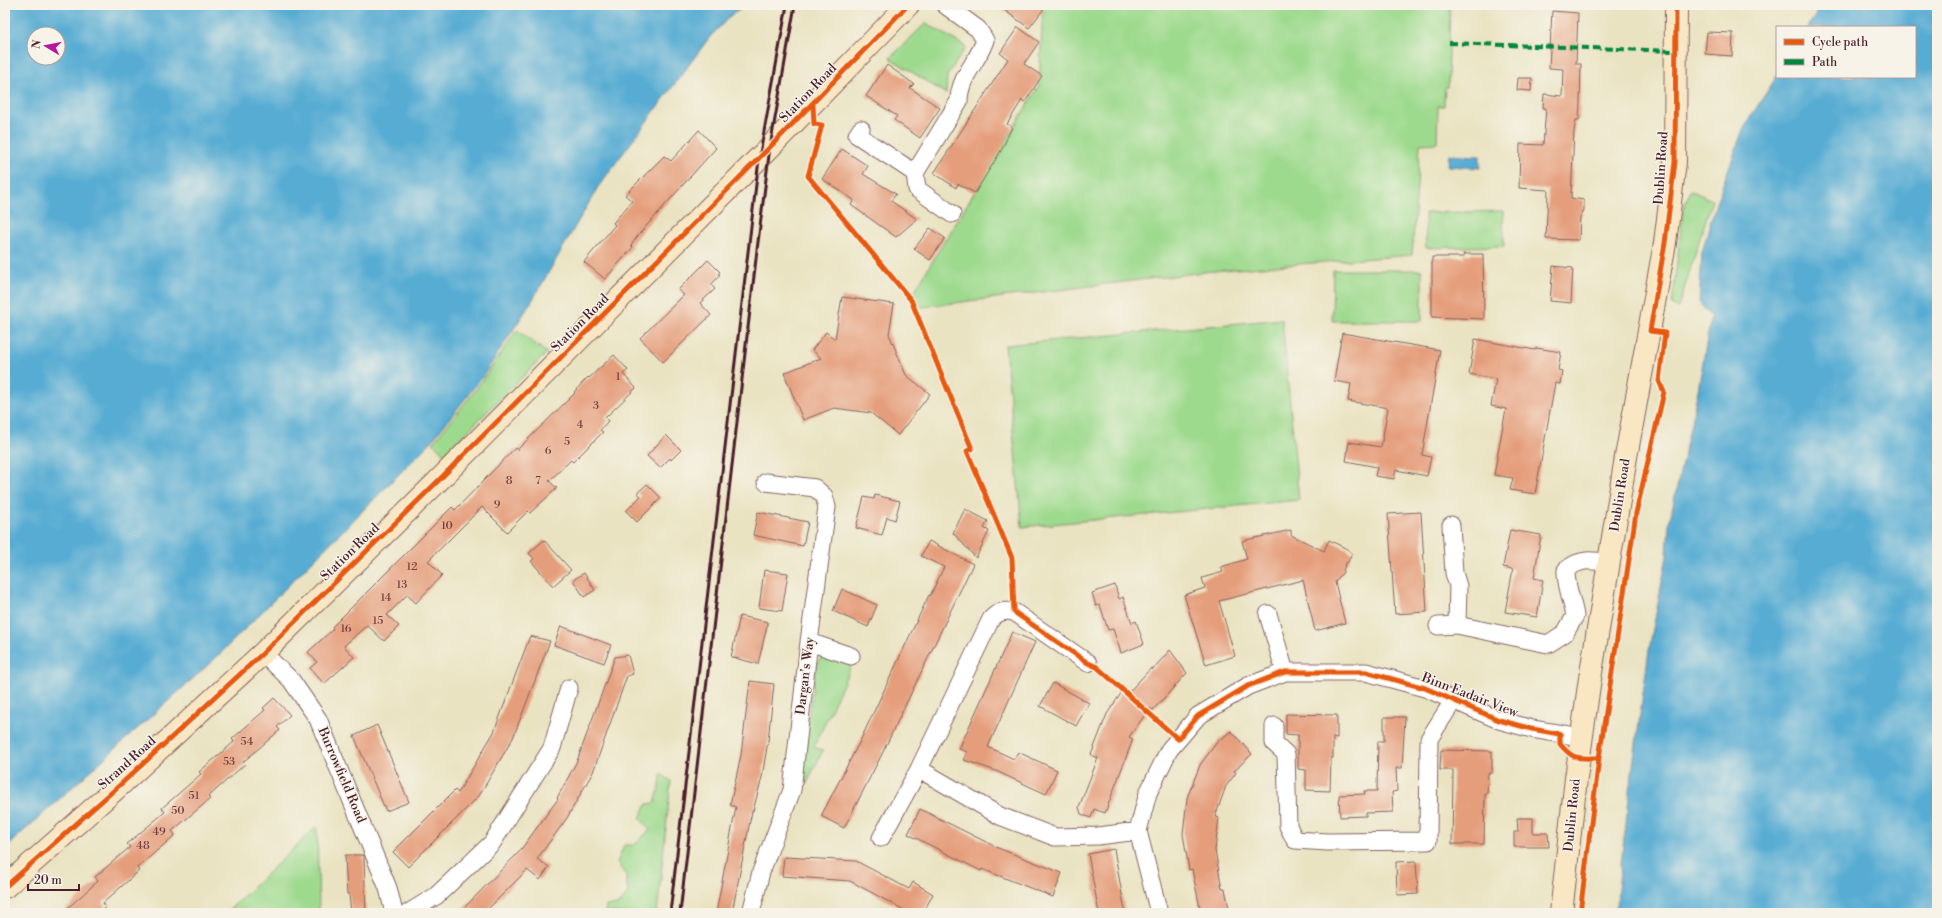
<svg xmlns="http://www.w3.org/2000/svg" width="1942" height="918" viewBox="0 0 1942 918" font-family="'Libre Bodoni',serif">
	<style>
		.green { fill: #9eda8e; stroke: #747c5c }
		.water { fill: #57acd3; stroke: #50667f; fill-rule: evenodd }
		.building { fill: #e59e7c }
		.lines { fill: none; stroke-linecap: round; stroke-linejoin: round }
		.minor-casing { stroke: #826460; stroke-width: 19 }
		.secondary-casing { stroke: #826460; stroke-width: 24 }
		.minor { stroke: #fff; stroke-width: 17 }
		.secondary { stroke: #f9e7c3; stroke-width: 22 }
		.rail { stroke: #4a1f2b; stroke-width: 3 }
		.quiet { stroke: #00873e; stroke-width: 4; stroke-dasharray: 8 4; stroke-linecap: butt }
		.cycleway-casing { stroke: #f7f3e8; stroke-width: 8 }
		.cycleway { stroke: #e8590c; stroke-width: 5 }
		.labels { text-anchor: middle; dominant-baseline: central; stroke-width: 3; stroke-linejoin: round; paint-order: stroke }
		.number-label { font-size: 11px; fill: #713f3f }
		.street-label { font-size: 13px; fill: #4a1f2b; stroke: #f7f3e8 }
	</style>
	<rect width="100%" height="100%" fill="#f7f3e8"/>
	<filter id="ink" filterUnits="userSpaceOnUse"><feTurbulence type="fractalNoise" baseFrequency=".025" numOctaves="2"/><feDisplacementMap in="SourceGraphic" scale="8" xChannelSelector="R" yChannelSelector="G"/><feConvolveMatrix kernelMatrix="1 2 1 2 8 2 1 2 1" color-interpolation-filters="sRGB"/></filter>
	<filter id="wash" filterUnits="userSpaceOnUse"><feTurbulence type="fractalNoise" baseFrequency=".012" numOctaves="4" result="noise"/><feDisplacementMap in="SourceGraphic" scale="16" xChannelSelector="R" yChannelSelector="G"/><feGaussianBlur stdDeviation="0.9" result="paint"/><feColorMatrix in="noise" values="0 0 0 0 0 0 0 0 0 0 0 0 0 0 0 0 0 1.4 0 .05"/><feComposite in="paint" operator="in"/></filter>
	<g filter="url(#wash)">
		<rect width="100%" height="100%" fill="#eae3c2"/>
		<path class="green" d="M1043 5H1450L1448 87H1445L1444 106H1438L1437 143 1420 144 1412 255 1212 271 922 307 912 295 1039 86Z
			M926 23 966 47 947 76 946 94 890 58Z
			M1690 190 1712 200 1678 308 1672 304 1683 211Z
			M1503 211 1504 246 1426 248 1425 213Z
			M1333 270H1422V321H1332Z
			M1282 319 1299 500 1022 527 1005 345Z
			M517 330 547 353 444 454 433 443 477 388Z
			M834 654 854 660 814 747 823 750 806 785 801 760 817 663 822 657Z
			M661 774 671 781 657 913H605L606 906 618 905 628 893 626 875 617 863 624 845H634L650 830 640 818 647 804 655 803 660 786Z
			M317 826 319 913H226Z"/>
		<path class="water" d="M5 5H748L731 15 709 38 598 187 532 301 483 376 431 442 218 656 5 848ZM34 34H58V58H34Z
			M1822 5H1937V913H1615L1634 758 1649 650 1667 556 1669 524 1698 390 1711 317 1699 302 1702 252 1716 203 1744 127 1777 76 1915 77V27H1808Z
			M1449 155 1480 156V168L1448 166Z"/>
		<g id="blocks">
			<path class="building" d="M997 5H1047L1029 28Z
				M1552 11 1578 13 1576 64H1581L1580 103 1579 120H1576L1574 131 1571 198 1584 200V210L1580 217 1579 240 1546 239 1548 190 1519 188 1520 144 1543 145 1546 108H1543L1544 94 1562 96 1563 69 1549 68Z
				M1018 27 1039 42 1024 64 1042 76 1025 102 1022 100 1007 124 1012 127 1002 149 975 193 958 184 956 188 934 173 1008 59 1000 53Z
				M1707 32 1733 33 1732 56 1705 54Z
				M887 65 914 84 910 88 940 108 920 138 894 120 897 116 866 96Z
				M1518 78H1532L1531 91 1517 90Z
				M699 130 716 148 640 233 631 245 633 247 605 279 584 262 615 225 613 223 632 201 625 195 664 156 671 161Z
				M842 149 868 166 863 174 896 194 891 201 917 219 896 237 851 205 854 200 822 179Z
				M930 228 945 238 930 260 914 249Z
				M1463 254H1483L1484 319 1432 317V257H1464Z
				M708 260 720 272 718 274 720 275 711 285 715 289 700 303 711 315 663 362 640 338 684 295 678 290Z
				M1553 266 1573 268 1571 303 1550 301Z
				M842 297 894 304 889 334 906 375 930 394 898 435 871 413 834 408 803 420 784 373 821 358 812 350 826 332 835 339Z
				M1342 333 1440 350 1422 455 1431 457 1427 476 1396 470 1394 479 1375 476 1377 467 1346 461 1349 442 1381 447 1388 408 1348 401 1351 384 1334 381Z
				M1475 339 1535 350 1536 348 1561 352 1558 370 1562 371 1560 384 1555 383 1535 494 1510 490 1513 478 1494 475 1506 409 1491 406 1496 379 1469 374Z
				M614 355 628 370 623 374 636 388 605 418 608 421 600 430 603 432 573 462 571 460 549 481 557 488 530 513 528 511 507 532 482 507 428 561 442 575 416 603 407 595 387 615 399 626 384 641 367 625 344 646 354 657 324 684 310 668 317 662 308 652 333 629 332 627 452 507 455 510 515 448 517 450 575 393 574 392 588 377 589 378Z
				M666 435 681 450 671 460 670 458 660 468 647 456Z
				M647 484 661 498 637 522 626 511 641 496 637 493Z
				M875 495 900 501 895 520 887 517 882 535 856 528 864 497 874 499Z
				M965 509 988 521 984 528 989 531 976 558 953 533Z
				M758 512 808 522 803 546 753 535Z
				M1421 512 1427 612 1395 614 1388 514Z
				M1291 530V535L1324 551 1329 540 1349 550V551L1352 553 1348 562 1345 564 1343 572 1335 582 1345 623 1315 631 1303 580 1219 601 1235 656 1206 665 1184 595 1205 588 1202 578 1223 572 1221 567 1247 559 1242 541Z
				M1510 530 1541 535 1534 578 1543 580 1537 617 1505 612 1513 569 1503 567Z
				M544 540 571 570 553 586 531 561 534 559 529 553Z
				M929 541 973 564 881 756 844 828 821 816 860 741 929 595 930 596 944 567 921 556Z
				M764 570 788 573 782 611 759 608Z
				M584 573 595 590 584 597 573 580Z
				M1115 585 1119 599 1123 597 1132 623 1136 621 1144 644 1121 653 1113 629 1108 630 1100 605 1096 606 1092 593Z
				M842 589 877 605 868 627 833 611Z
				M740 616 768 622 758 664 731 657Z
				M561 626 611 645 604 663 554 645Z
				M1012 632 1035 642 988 747 1014 759 1018 752 1057 770 1046 794 996 771 964 760 967 752 959 749Z
				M530 636 550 641 513 738 479 796 408 867 393 852 455 790 458 793 494 732Z
				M1170 650 1187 673 1153 710 1150 708 1129 737 1133 739 1105 813 1094 809 1091 818 1081 814 1079 807 1098 758 1091 755 1107 714 1122 692 1126 695 1152 667V670Z
				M628 655 633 674 627 676 593 772 567 818 537 859 549 867 540 880 527 870 484 913H459L519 852 558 799 557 798 577 761 615 657Z
				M750 681 774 684 768 741 762 777 753 811H752L732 913H716L736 807 730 805 741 755Z
				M1053 683 1089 703 1076 726 1040 706Z
				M274 698 290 715 277 727 280 730 243 762 245 764 208 797 210 799 172 831 175 835 137 868 139 871 103 903 106 907 99 913H62L98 881 95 877 130 847 127 844 165 812 162 808 201 774 199 772 234 742 232 739 265 710 263 708Z
				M1286 714 1337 715V738L1333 737V758H1331L1330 791 1306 790V770L1298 769V735L1286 734Z
				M1384 717H1405L1402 768H1396L1397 791 1392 792 1393 812 1366 813V816L1340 817 1339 795 1365 794 1364 791H1377L1378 741H1384Z
				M377 725 409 802 386 811 354 736Z
				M1231 731 1252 754 1234 771 1236 773 1226 786 1215 817 1219 818 1215 850 1222 889H1225L1230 913H1201L1192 869 1189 870 1183 834 1187 798 1200 765 1217 742Z
				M1441 750 1492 751V773H1488L1487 794H1485L1484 844H1452L1453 770H1440Z
				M920 809 998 848 1062 873 1053 897 982 869 981 871 908 834Z
				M1517 818H1533V833H1548L1549 847H1514V832H1518Z
				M1114 849 1125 911 1099 913 1088 854Z
				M345 855H363L364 856 366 913H351L349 894H347Z
				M784 857 856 861 909 889 913 882 933 894 923 913H910L850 881 782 876Z
				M1416 861 1418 894 1397 895 1396 862Z"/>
		</g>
	</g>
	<g filter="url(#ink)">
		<use href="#blocks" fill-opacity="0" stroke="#826460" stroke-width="1"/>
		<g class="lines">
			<defs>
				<path id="minor" d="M861 129 857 135 915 173 917 189 952 214
					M915 173 959 101C959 77 978 62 985 40L978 29 945 5
					M1451 525 1454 573 1458 586 1457 625
					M1268 614 1285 672
					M1438 626 1457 625 1548 644 1565 633 1575 616C1573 602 1565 584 1566 570 1580 558 1592 560 1609 563
					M809 642 851 656
					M263 653 291 680 318 719 388 888 394 913
					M1274 726V743L1286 754 1288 826 1295 840 1328 842 1428 841 1429 739 1453 701
					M919 769 1000 816 1055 837 1098 836 1138 831
					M881 838 919 769 991 619C998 612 1003 610 1014 612L1088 663
					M408 913 436 896 492 843 552 748 569 688
					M751 913 761 872 792 790 809 642 827 507 824 496 815 488 766 482
					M1159 913 1138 831 1148 793 1169 750 1198 716 1248 686 1285 672H1366L1425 688 1499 720 1532 729 1581 737"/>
				<path id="secondary" d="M5 887 121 784 263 653 437 482 770 147 908 5
					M1561 913 1576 778 1589 685 1626 457 1665 243 1675 162 1676 5"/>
			</defs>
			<use href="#minor" class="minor-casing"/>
			<use href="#secondary" class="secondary-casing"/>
			<use href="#minor" class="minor"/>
			<use href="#secondary" class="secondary"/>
			<path class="rail" d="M670 913 759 159 787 5
				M680 913 757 250 770 147 795 5"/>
			<path class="quiet" d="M1449 43 1675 51"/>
			<defs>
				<path id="cycleway" d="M813 104 814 124 822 125 808 176 911 300 972 449 967 451 1012 558 1014 612 1088 663 1097 667 1178 739 1198 716 1248 686 1285 672H1366L1425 688 1499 720 1532 729 1560 734V744C1574 761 1578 758 1599 758
					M5 887 121 784 263 653 437 482 770 147 908 5
					M1580 913 1599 758 1636 513 1664 392 1659 381 1665 333 1650 331 1665 243 1675 162 1676 5"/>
			</defs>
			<use href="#cycleway" class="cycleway-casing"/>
			<use href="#cycleway" class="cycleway"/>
		</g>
	</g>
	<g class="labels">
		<g class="number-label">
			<text x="618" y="377">1</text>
			<text x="596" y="406">3</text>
			<text x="580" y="425">4</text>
			<text x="567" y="442">5</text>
			<text x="548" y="451">6</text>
			<text x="509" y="481">8</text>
			<text x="538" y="481">7</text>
			<text x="497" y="505">9</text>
			<text x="447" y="526">10</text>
			<text x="412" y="567">12</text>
			<text x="402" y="585">13</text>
			<text x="386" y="598">14</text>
			<text x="378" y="621">15</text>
			<text x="346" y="629">16</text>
			<text x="247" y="742">54</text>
			<text x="229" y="762">53</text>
			<text x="194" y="796">51</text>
			<text x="178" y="811">50</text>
			<text x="159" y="832">49</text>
			<text x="143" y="846">48</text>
		</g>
		<g class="street-label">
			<text transform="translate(808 93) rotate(-46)">Station Road</text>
			<text transform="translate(1661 168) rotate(-86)">Dublin Road</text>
			<text transform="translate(580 323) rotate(-45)">Station Road</text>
			<text transform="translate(1620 495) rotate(-81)">Dublin Road</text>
			<text transform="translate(350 552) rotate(-44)">Station Road</text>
			<text transform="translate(805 676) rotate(-83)">Dargan's Way</text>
			<text transform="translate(1470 695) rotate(21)">Binn Eadair View</text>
			<text transform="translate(127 763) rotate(-42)">Strand Road</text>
			<text transform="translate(342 775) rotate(67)">Burrowfield Road</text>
			<text transform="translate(1572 815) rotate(-84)">Dublin Road</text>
		</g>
	</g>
	<rect width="1942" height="918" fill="none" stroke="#f7f3e8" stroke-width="20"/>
	<rect x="1776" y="26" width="140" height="52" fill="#f7f3e8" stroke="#b29e9c"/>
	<rect x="1784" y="39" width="20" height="6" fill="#e8590c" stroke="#b29e9c"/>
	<text x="1812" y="46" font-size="12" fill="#4a1f2b">Cycle path</text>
	<rect x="1784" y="59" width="20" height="6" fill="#00873e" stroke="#b29e9c"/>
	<text x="1812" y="66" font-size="12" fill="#4a1f2b">Path</text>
	<g transform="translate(46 46) rotate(280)"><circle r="19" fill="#f7f3e8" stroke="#b29e9c"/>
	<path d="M0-3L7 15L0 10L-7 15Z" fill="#b5179e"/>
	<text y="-6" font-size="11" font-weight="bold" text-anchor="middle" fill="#4a1f2b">N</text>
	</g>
	<path d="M28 884v6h51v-6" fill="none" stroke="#4a1f2b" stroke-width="2"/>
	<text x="34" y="884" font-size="12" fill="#4a1f2b" stroke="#f7f3e8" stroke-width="3" paint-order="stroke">20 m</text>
</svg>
